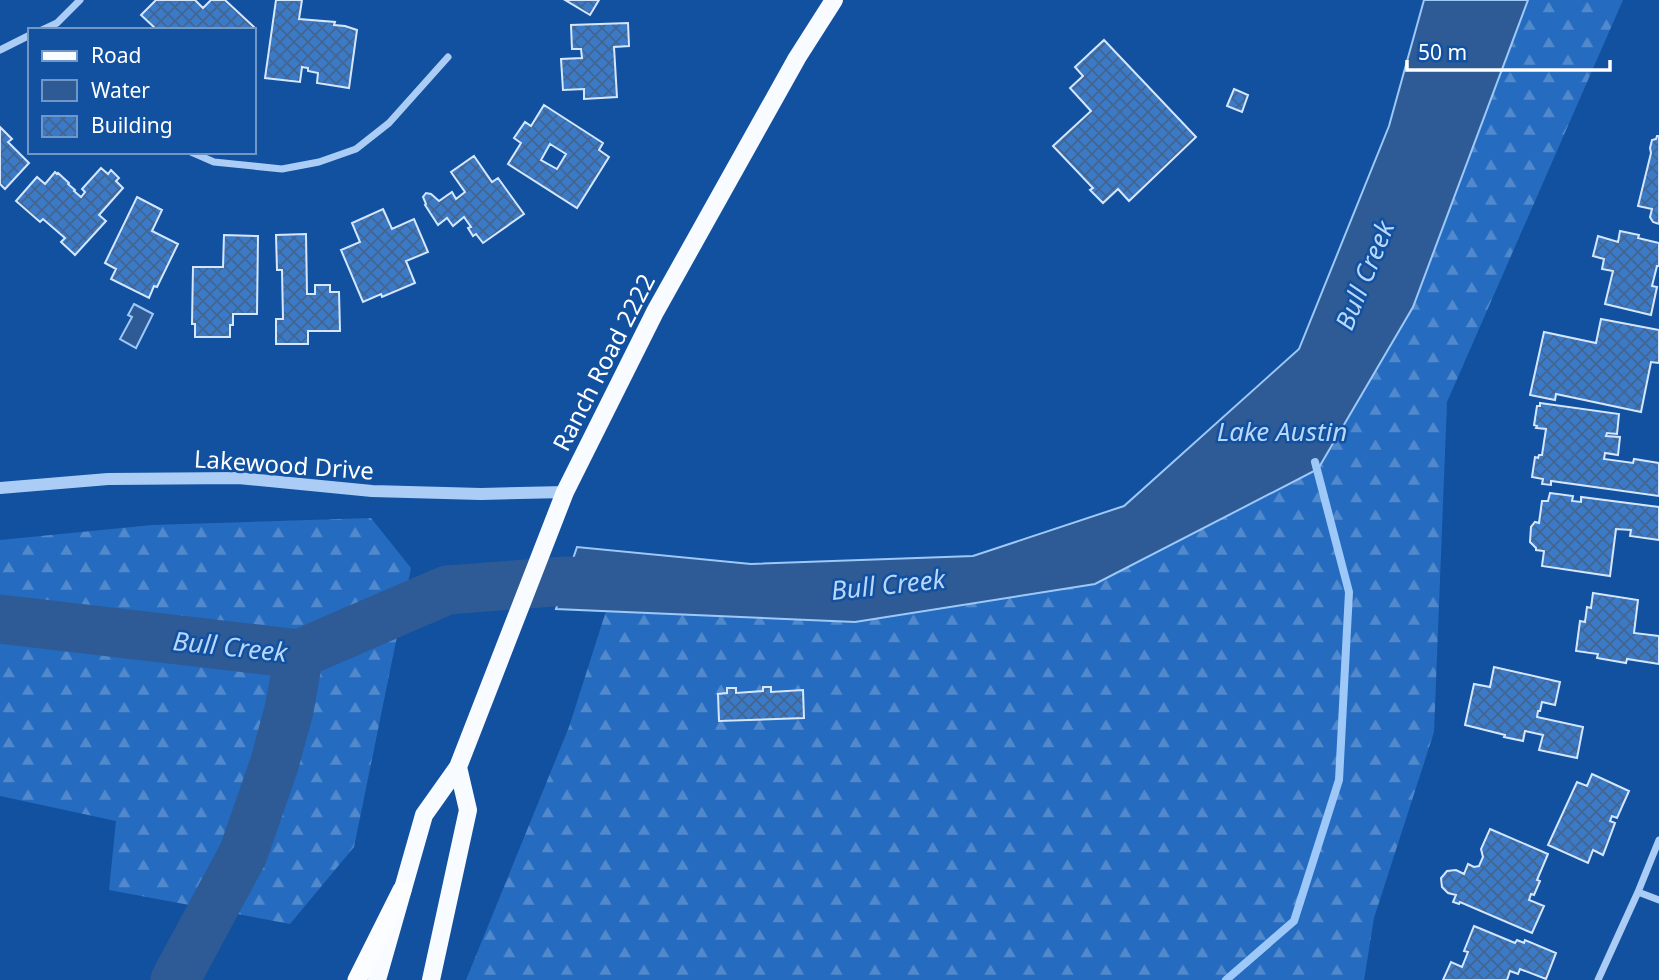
<svg xmlns="http://www.w3.org/2000/svg" width="1659" height="980" viewBox="0 0 1659 980" font-family="'Noto Sans',sans-serif">
	<style>
		.forest { fill: url(#forest-firs) }
		.water { fill: #2e5b95; stroke: #9dc8f8; stroke-width: 2 }
		.lines { fill: none; stroke-linecap: round; stroke-linejoin: round }
		.stream { stroke: #9dc8f8; stroke-width: 8 }
		.river { stroke: #2e5b95; stroke-width: 49 }
		.building { fill: url(#building-cross-hatch); stroke: #d4e7fe; stroke-width: 2; fill-rule: evenodd }
		.minor { stroke: #abcdf5; stroke-width: 7 }
		.tertiary { stroke: #abcdf5; stroke-width: 12 }
		.primary { stroke: #f8fbff; stroke-width: 18 }
		.trunk { stroke: #fcfdff; stroke-width: 19 }
		.labels { text-anchor: middle; dominant-baseline: central; stroke-width: 5; stroke-linejoin: round; paint-order: stroke }
		.street-label { font-size: 24px; fill: #fff; stroke: #1251a0 }
		.water-label { font-size: 26px; font-style: italic; fill: #b8d7fb; stroke: #1251a0 }
	</style>
	<defs>
		<pattern id="forest-firs" width="22" height="20" patternUnits="userSpaceOnUse" patternTransform="scale(1.75)"><rect width="22" height="20" fill="#256bbf"/><path d="M5 1l3.5 6h-7zM16 11l3.5 6h-7z" fill="#5189cc"/></pattern>
		<pattern id="building-cross-hatch" width="8" height="8" patternUnits="userSpaceOnUse" patternTransform="scale(1.75)"><rect width="8" height="8" fill="#3b7ac7"/><path d="M0 0l8 8M0 8l8-8" fill="none" stroke="#436590"/></pattern>
	</defs>
	<rect width="100%" height="100%" fill="#1251a0"/>
	<path class="forest" d="M1528 0H1623L1447 402 1434 732 1374 918 1364 980H466L569 727 606 611 855 622 1095 584 1413 307Z
		M371 518 411 568 354 847 290 924 109 890 116 821 0 796V540L152 525Z"/>
	<path class="water" d="M1424 0H1528L1413 307 1318 469 1095 584 855 622 556 609 577 547 751 564 973 556 1124 506 1299 349 1389 126Z
		M134 304 153 314 136 348 120 339 132 317 128 315Z"/>
	<g class="lines">
		<path class="stream" d="M1226 980 1294 921 1339 780 1349 592 1315 462"/>
		<path class="river" d="M0 619 299 654 447 590 566 581 634 584
			M175 980 243 854 274 765 289 710 299 654"/>
	</g>
	<path class="building" d="M156 0H195L203 8 211 0H225L254 27 251 30H157L141 15Z
		M276 0H302L299 19 335 22 334 25 345 26 357 30 349 88 317 83 318 73 308 71V68L302 67 300 82 265 78Z
		M565 0H599L590 15Z
		M628 23 629 46 614 47 617 97 584 99V89L563 90 561 59 582 58 581 49H572L571 25Z
		M1104 40 1196 137 1129 201 1118 189 1103 203 1090 190 1093 188 1053 146 1091 111 1070 88 1083 76 1075 67Z
		M1234 89 1248 95 1242 112 1227 106Z
		M544 105 603 143 599 150 609 157 577 208 508 164 521 143 514 138 525 122 531 126ZM550 144 566 154 557 169 541 160Z
		M0 127 12 139 8 142 29 163 5 189 0 184Z
		M1657 136H1659V224L1653 222 1650 217 1652 209 1638 206 1651 153 1650 148 1652 140 1656 139Z
		M474 156 492 182 498 178 524 214 483 243 476 234 473 236 468 228 471 227 464 217 453 226 447 218 438 225 425 205 426 204 423 197 426 193 431 194 439 201 452 192 456 199 465 192 451 172Z
		M101 168 108 174 111 170 119 178 116 181 123 188 99 215 106 221 75 255 61 242 65 238 43 219 40 222 16 201 37 177 45 184 55 172 57 174 58 173 69 183 68 184 75 190 74 191 81 197 85 192 82 189Z
		M137 197 162 210 152 231 178 244 157 287 154 286 149 298 111 279 116 269 105 263Z
		M383 209 392 229 414 219 428 252 406 261 415 283 382 297 381 294 363 302 341 250 360 242 352 223Z
		M1620 231 1639 235 1638 238 1659 243V266H1657L1652 286 1657 287 1651 315 1605 304 1613 271 1602 269 1604 259 1593 256 1598 236 1618 242Z
		M306 234 307 294H315V285H330V292H339L340 331H308V344H276V319H283L282 270H277L276 235Z
		M224 235 258 236 257 314H233V325H230V337H195V324H192L193 267H223Z
		M1601 319 1659 330V363L1651 362 1641 412 1556 394 1555 400 1530 395 1544 332 1596 343Z
		M1540 403 1619 414 1617 434 1607 433 1606 436 1620 437 1618 455 1605 453 1604 459 1633 463 1634 459 1659 463V496L1551 481V485L1542 484 1543 479 1532 477 1535 457 1538 458 1539 455H1542L1546 429 1536 428 1537 426 1534 425 1537 406H1540Z
		M1550 493 1573 496 1572 501 1581 502V497L1659 507V540L1630 536 1631 530 1616 529 1610 576 1542 566 1544 551 1536 550V548L1530 542 1531 527 1535 522 1539 523 1542 501H1548Z
		M1593 593 1638 600 1634 633 1659 636V664L1627 659 1626 663 1597 658 1598 654 1576 651 1580 621 1585 622 1587 607 1591 608Z
		M1494 667 1560 682 1555 705 1542 702 1540 711H1538L1537 717 1583 727 1577 758 1539 750 1543 735 1525 731 1523 741 1504 737 1505 735 1465 725 1474 684 1490 687Z
		M763 687H771V692L803 690 804 718 719 721 718 694 727 693V688H736V693L763 691Z
		M1592 774 1629 791 1617 818 1612 816 1610 821 1615 823 1603 855 1593 850 1588 863 1548 845 1577 782 1587 786Z
		M1490 829 1548 854 1537 880 1540 881 1534 895 1531 894 1529 900 1544 906 1532 933 1460 902 1459 904 1453 902 1456 895 1448 893 1442 887 1441 878 1447 871 1456 870 1464 874 1468 864 1474 867 1479 866 1483 857 1481 849Z
		M1474 926 1515 943 1517 940 1524 943 1525 940 1556 953 1546 979 1520 969 1518 974 1510 971 1507 980H1443L1451 962 1462 967 1468 952 1464 951Z"/>
	<g class="lines">
		<path class="minor" d="M42 30 57 23 80 0
			M0 50 30 35
			M191 152 214 162 282 169 319 162 356 149 389 123 448 57
			M1638 892 1659 900
			M1598 980 1638 892 1659 840"/>
		<path class="tertiary" d="M0 488 108 479 238 478 372 491 481 494 565 492"/>
		<path class="primary" d="M377 980 424 815 458 767 565 492 655 312 797 58 834 0
			M431 980 468 810 458 767"/>
		<path class="trunk" d="M357 980 402 890"/>
	</g>
	<g class="labels">
		<g class="street-label">
			<text transform="translate(603 362) rotate(-63)">Ranch Road 2222</text>
			<text transform="translate(284 464) rotate(4)">Lakewood Drive</text>
		</g>
		<g class="water-label">
			<text transform="translate(1364 275) rotate(-68)">Bull Creek</text>
			<text x="1282" y="431">Lake Austin</text>
			<text transform="translate(888 584) rotate(-6)">Bull Creek</text>
			<text transform="translate(230 646) rotate(6)">Bull Creek</text>
		</g>
	</g>
	<rect x="28" y="28" width="228" height="126" fill="#1251a0" stroke="#7197c6" stroke-width="2"/>
	<rect x="42" y="51" width="35" height="10" fill="#f8fbff" stroke="#7197c6" stroke-width="2"/>
	<text x="91" y="63" font-size="21" fill="#ffffff">Road</text>
	<rect x="42" y="80" width="35" height="21" fill="#2e5b95" stroke="#7197c6" stroke-width="2"/>
	<text x="91" y="98" font-size="21" fill="#ffffff">Water</text>
	<rect x="42" y="116" width="35" height="21" fill="url(#building-cross-hatch)" stroke="#7197c6" stroke-width="2"/>
	<text x="91" y="133" font-size="21" fill="#ffffff">Building</text>
	<path d="M1407 60v10h203v-10" fill="none" stroke="#ffffff" stroke-width="3.5"/>
	<text x="1418" y="60" font-size="21" fill="#ffffff" stroke="#1251a0" stroke-width="5" paint-order="stroke">50 m</text>
</svg>
